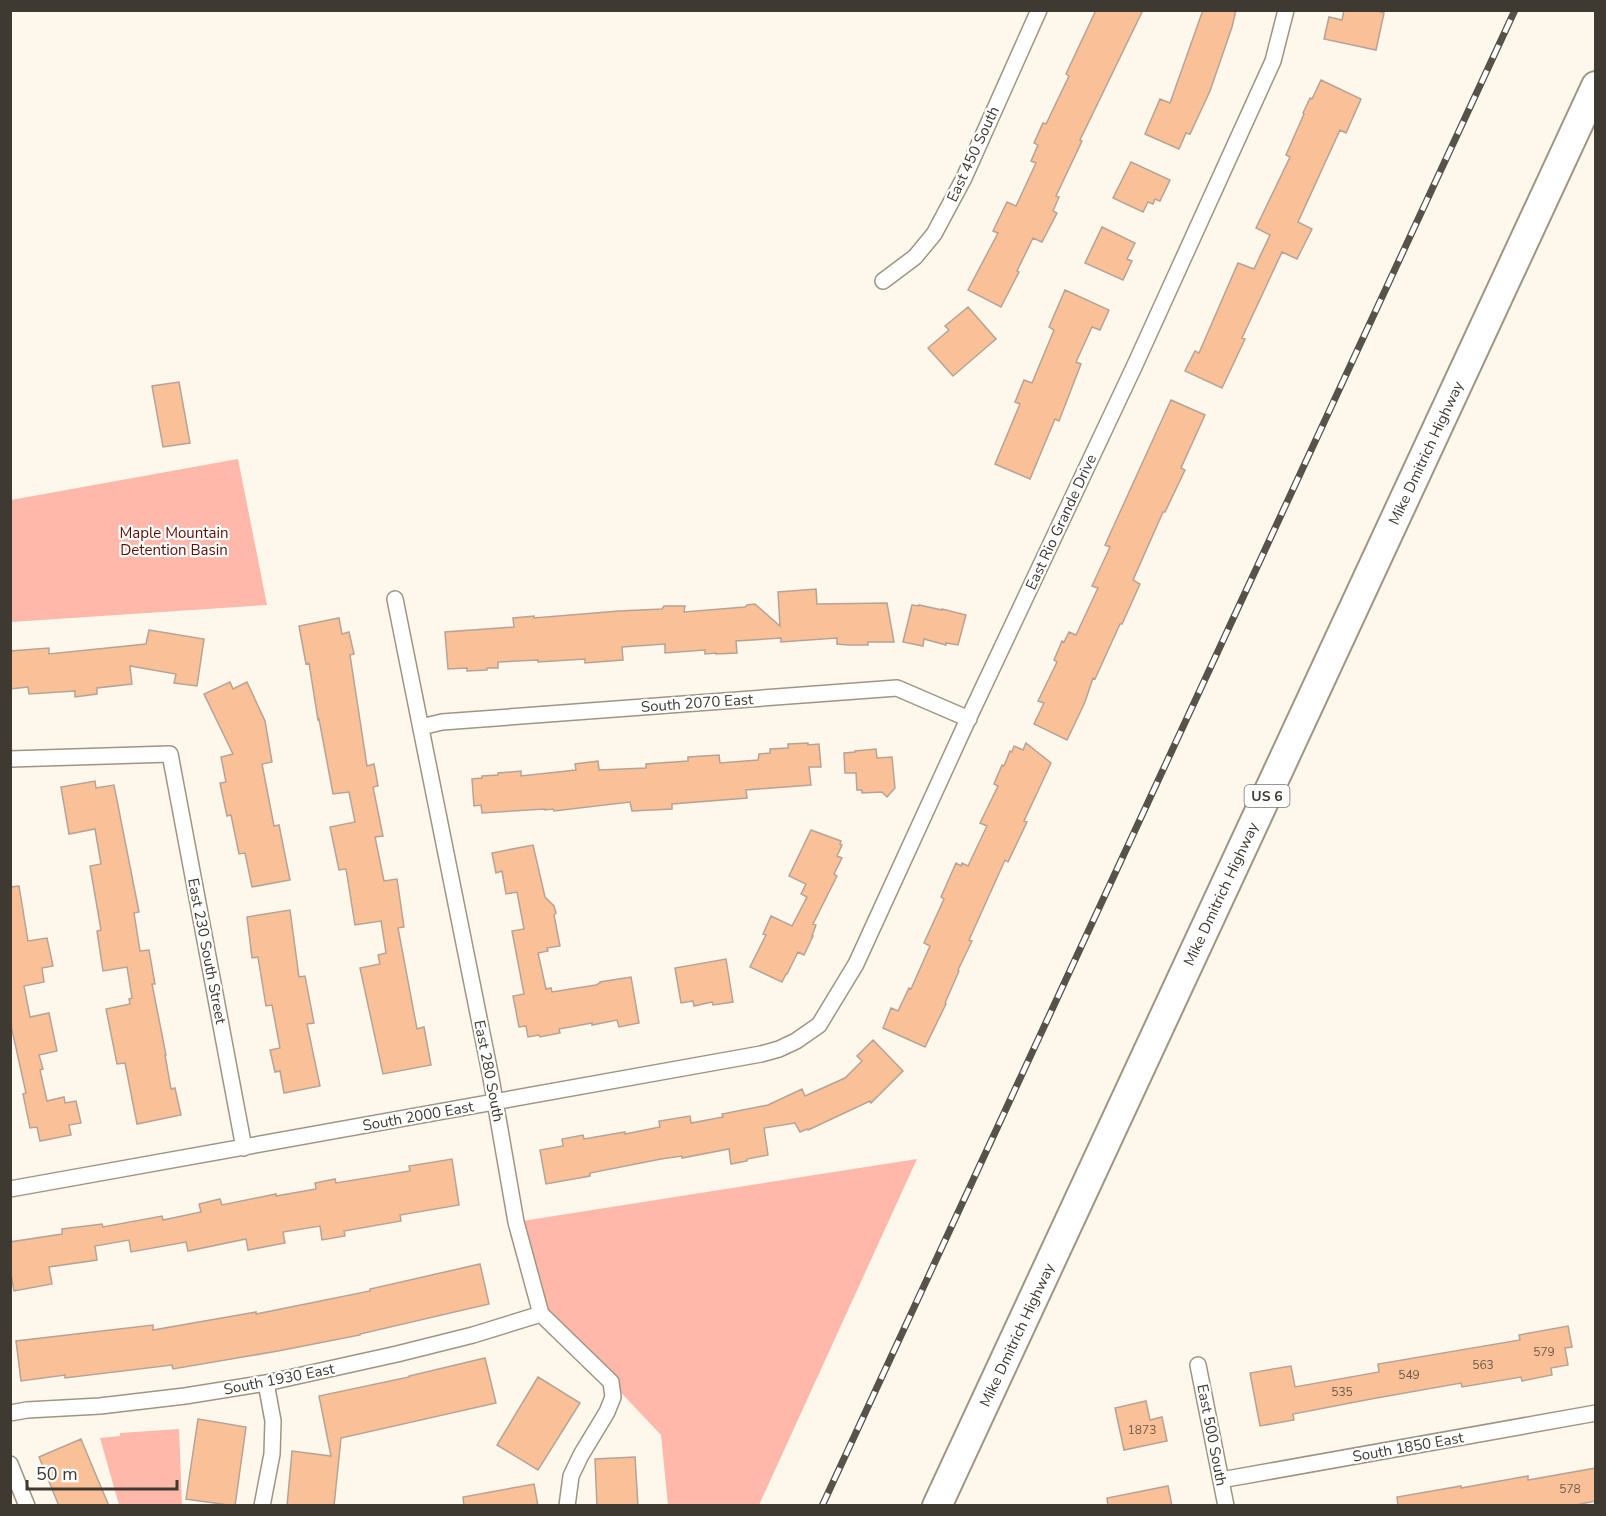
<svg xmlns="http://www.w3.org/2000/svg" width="1606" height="1516" viewBox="0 0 1606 1516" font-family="'Nunito Sans',sans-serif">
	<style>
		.green { fill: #ffb8aa }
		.building { fill: #fac198; stroke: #b7a396; stroke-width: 1.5 }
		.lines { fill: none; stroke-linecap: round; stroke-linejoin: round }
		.street-casing { stroke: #a09582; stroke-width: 18 }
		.highway-casing { stroke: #a09582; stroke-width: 32 }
		.street { stroke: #fff; stroke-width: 15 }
		.highway { stroke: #fff; stroke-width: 28 }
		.rail-casing { stroke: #57524a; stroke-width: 7 }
		.rail { stroke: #fff; stroke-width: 4.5; stroke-dasharray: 14; stroke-linecap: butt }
		.labels { text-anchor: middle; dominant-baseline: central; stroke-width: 4.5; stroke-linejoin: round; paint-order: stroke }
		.number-label { font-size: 12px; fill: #6d5c4c }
		.shield { fill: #fff; stroke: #787570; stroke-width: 1.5 }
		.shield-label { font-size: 14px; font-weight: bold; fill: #3e3a32 }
		.street-label { font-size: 15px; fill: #3e3a32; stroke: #fff }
		.park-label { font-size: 15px; fill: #5b1005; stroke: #fff }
	</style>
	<rect width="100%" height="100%" fill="#fef7eb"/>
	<path class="green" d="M238 459 267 605 11 622V500Z
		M917 1159 759 1505H668L661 1435 611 1382 541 1314 516 1222Z
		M179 1429 182 1505H119L100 1438 120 1436V1433Z"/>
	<path class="building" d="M1096 10H1143L1080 140 1082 141 1056 196 1059 197 1053 211 1057 213 1042 242 1033 238 1017 271 1019 272 1001 307 968 290 998 233 993 231 1007 202 1016 206 1036 163 1031 161 1038 145 1034 143 1043 123 1046 124 1069 76 1066 74Z
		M1203 10H1236L1232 27 1210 91 1190 134 1186 133 1179 149 1145 134 1160 99 1170 103Z
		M1344 10H1374L1384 13 1376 50 1324 39 1329 17 1342 20Z
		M1321 80 1361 99 1346 133 1340 130 1298 222 1312 229 1297 259 1282 252 1242 338 1245 339 1222 388 1185 371 1195 351 1199 353 1238 263 1254 269 1270 235 1256 228 1290 157 1286 155 1304 114 1303 113 1310 98 1312 99Z
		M1131 162 1170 180 1160 201 1155 199 1153 204 1148 202 1143 212 1113 198Z
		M1102 227 1135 243 1127 259 1132 261 1123 280 1085 263Z
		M1065 290 1109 310 1100 330 1092 327 1076 362 1081 364 1059 421 1055 419 1030 479 995 464 1020 404 1015 402 1024 380 1032 383 1054 330 1049 327Z
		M968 307 996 339 953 376 928 348 949 330 945 326Z
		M179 382 190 443 163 447 152 386Z
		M1171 400 1205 415 1181 468 1185 470 1165 512H1163L1133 580 1140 584 1122 624H1120L1095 679 1093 678 1085 702 1067 740 1034 724 1044 703 1038 701 1057 662 1054 660 1062 641 1064 642 1069 632 1076 635 1098 588 1092 586 1110 547 1105 545Z
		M816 589 817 604 887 603 894 642H868V645H848L837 644V638L781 642V638L736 641 737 653 716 654V653L705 654V650L665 653V644L622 647 623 660 585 663V659L538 662V660L498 662V668H487V670L467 671V668L448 669 445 632 514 627 513 618 524 617 534 616V618L619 611 662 609 664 606H685L684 612 745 607 747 605 755 604 780 626 778 592Z
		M912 605 919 606V605L942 610V609L966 615 958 645 946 643V645L924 639 923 646 903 642Z
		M339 618 342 634 349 632 354 654 350 655 367 766 374 764 378 786 373 787 383 836 375 837 384 881 397 879 404 927 398 928 417 1029 424 1027 431 1065 383 1074 360 968 380 964 378 955 386 953 381 921 355 925 346 869 339 870 330 827 355 822 349 792 333 794 319 719 318 720 309 663 306 664 299 626Z
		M149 630 204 639 197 686 174 683 176 674 130 666 132 684 97 688V694L75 697V691L29 694 28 687 10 689V651L49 648V654L146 644Z
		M230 682 233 689 247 682 265 721 272 762 262 764 274 826 279 825 290 880 252 887 245 853 239 854 231 815 227 816 220 783 226 782 221 757 233 754 204 694Z
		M808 743V745L819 744 821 767H809L811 785 746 790 747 798 672 804V809L632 811 630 802 554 811 553 809 545 810V809L482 813 481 805 474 806 472 779 482 778V776L498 775V773L521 771V776L576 770 575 764 598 761 599 770 646 768V764L688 761V757L719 755 720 763 758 760 759 754 770 753V749L788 748V744Z
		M1026 743 1051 763 1024 821 1027 822 1008 862 1005 860 969 940 972 941 958 970 959 971 945 1003 946 1004 925 1047 883 1028 891 1008 898 1011 909 988 911 989 930 946 924 943 944 899 941 897 956 863 961 866 962 863 968 866 987 826 980 823 998 786 994 784 1002 765 1004 766 1010 751 1012 752 1014 746 1023 750Z
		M876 749 877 758 892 757 895 788 887 797 882 792 862 793V790H857L856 773H845L844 753 855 752V751Z
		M95 781 96 788 114 785 139 912 134 913 140 951 149 950 155 984H152L166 1055H165L171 1089 175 1088 181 1115 137 1124 125 1063 117 1064 106 1009 130 1004 129 999 132 998 127 967 103 971 97 931 101 930 90 866 101 864 95 829 69 834 61 787Z
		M811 830 841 841 840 844 842 845 837 856 842 858 834 874 837 876 813 924 816 925 812 936H813L804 955 798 952 787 974H786L782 982 750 967 766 935 763 934 771 916 792 926 807 897 801 894 806 884 789 876Z
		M533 845 545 897 554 906 556 913 554 915 560 946 547 948 548 951 538 953 546 989 551 988 552 992 596 985 600 983V982L631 977 639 1023 619 1027 617 1020 592 1025V1023L559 1029 560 1033 540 1037 539 1035 528 1037 526 1026 519 1027 513 996 524 994 512 931 524 929 517 892 506 894 502 871 496 873 492 853Z
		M19 886 28 941 47 938 53 966 42 968 44 982 24 986 30 1017 49 1013 57 1051 39 1055 43 1069 40 1070 47 1101 64 1097 65 1103 76 1101 81 1123 69 1125 71 1135 40 1141 37 1127 30 1128 23 1094 26 1093 10 1021V887Z
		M290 910 299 977 305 976 314 1023 307 1024 320 1086 284 1093 280 1071 275 1072 270 1050 280 1048 272 1005 266 1006 258 957 252 958 247 917Z
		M726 959 733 1002 713 1005 712 1002 694 1006 693 1001 681 1003 675 968Z
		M873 1040 903 1071 871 1103 870 1101 808 1130 807 1129 800 1132 795 1123 764 1128 768 1155 747 1159V1161L731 1164 729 1149 682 1158V1156L661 1159 590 1173V1176L546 1184 540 1150 563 1146 562 1139 583 1135 584 1139 625 1132V1134L660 1127 659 1121 690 1116 691 1123 723 1117 722 1114 768 1105 802 1089 805 1096 845 1078 862 1061 857 1056Z
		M452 1159 459 1205 400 1215 401 1221 344 1231 345 1236 322 1240 320 1226 283 1232 285 1243 248 1250 246 1239 188 1251 186 1242 131 1252 129 1240 95 1246 97 1260 49 1267 52 1284 14 1291 10 1268V1242L62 1234V1229L102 1224 103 1227 162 1216 163 1220 201 1212 199 1204 220 1199 222 1205 276 1194V1196L316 1189 315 1183 335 1179 336 1183 410 1171 409 1166Z
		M480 1264 489 1304 360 1334V1335L278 1351 173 1369 172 1365 65 1378V1375L21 1381 16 1341 153 1325V1330L256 1312V1314L370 1291V1289Z
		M1568 1326 1572 1347 1565 1348 1568 1365 1551 1368 1552 1375 1522 1381 1521 1377 1462 1387 1461 1383 1371 1399 1293 1414 1294 1420 1260 1426 1250 1373 1291 1366 1295 1387 1379 1372 1378 1364 1520 1340 1519 1335Z
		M485 1358 496 1403 341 1438 334 1506H287L292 1451 331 1456 319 1396 409 1377V1376Z
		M538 1377 580 1403 538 1470 497 1445Z
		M1146 1401 1150 1420 1162 1417 1167 1441 1124 1450 1115 1408Z
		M198 1419 246 1427 235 1506 186 1499Z
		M81 1439 93 1468 109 1506H59L39 1457Z
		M635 1457 638 1506H597L595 1459Z
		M1596 1468V1501L1571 1506H1398L1397 1497 1461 1486V1488L1528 1476V1480Z
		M534 1484 538 1506H464L463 1497Z
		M1168 1486 1172 1506H1108L1107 1498Z"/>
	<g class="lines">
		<defs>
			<path id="street" d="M883 281 915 257 934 234 964 178 1039 10
				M395 599 491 1078 516 1222 541 1314 611 1382 613 1397 607 1412 581 1455 571 1476 567 1506
				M421 727 442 722 897 688 969 719
				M10 759 170 754 244 1148
				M10 1189 761 1054 779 1049 796 1041 819 1025 856 964 964 728 1134 367 1273 61 1286 10
				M1198 1365 1226 1506
				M10 1413 27 1410 100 1406 185 1396 266 1383 397 1354 473 1335 541 1314
				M10 1464 27 1506
				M1221 1480 1596 1413
				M262 1506 272 1454 273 1421 266 1383"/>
			<path id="highway" d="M937 1506 1596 86"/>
		</defs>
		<use href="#street" class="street-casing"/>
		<use href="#highway" class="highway-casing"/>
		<use href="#street" class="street"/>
		<use href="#highway" class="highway"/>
		<defs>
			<path id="rail" d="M822 1506 1515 10"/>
		</defs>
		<use href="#rail" class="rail-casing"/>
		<use href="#rail" class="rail"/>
	</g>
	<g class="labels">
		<g class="number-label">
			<text x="1544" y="1352">579</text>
			<text x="1483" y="1365">563</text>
			<text x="1409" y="1375">549</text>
			<text x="1342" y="1392">535</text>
			<text x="1142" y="1430">1873</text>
			<text x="1570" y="1489">578</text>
		</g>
		<rect class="shield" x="1244.5" y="785" width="45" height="22" rx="4.5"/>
		<g class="shield-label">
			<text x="1267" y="796">US 6</text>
		</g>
		<g class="street-label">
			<text transform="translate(973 154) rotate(-65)">East 450 South</text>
			<text transform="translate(1426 453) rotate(-65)">Mike Dmitrich Highway</text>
			<text transform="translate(1061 522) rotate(-65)">East Rio Grande Drive</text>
			<text transform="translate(697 703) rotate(-4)">South 2070 East</text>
			<text transform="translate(1221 894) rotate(-65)">Mike Dmitrich Highway</text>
			<text transform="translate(207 951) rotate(79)">East 230 South Street</text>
			<text transform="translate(489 1071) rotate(79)">East 280 South</text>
			<text transform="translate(418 1116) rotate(-10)">South 2000 East</text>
			<text transform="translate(1017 1335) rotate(-65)">Mike Dmitrich Highway</text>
			<text transform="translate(279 1379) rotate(-11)">South 1930 East</text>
			<text transform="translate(1212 1435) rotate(79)">East 500 South</text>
			<text transform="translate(1408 1447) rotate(-10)">South 1850 East</text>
		</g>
		<g class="park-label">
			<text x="174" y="533">Maple Mountain<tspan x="174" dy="17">Detention Basin</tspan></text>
		</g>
	</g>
	<rect width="1606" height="1516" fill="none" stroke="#3e3a32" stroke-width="24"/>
	<path d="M27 1480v9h150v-9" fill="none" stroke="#3e3a32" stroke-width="3"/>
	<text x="36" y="1480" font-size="18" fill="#3e3a32" stroke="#ffffff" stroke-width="4.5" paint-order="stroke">50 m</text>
</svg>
